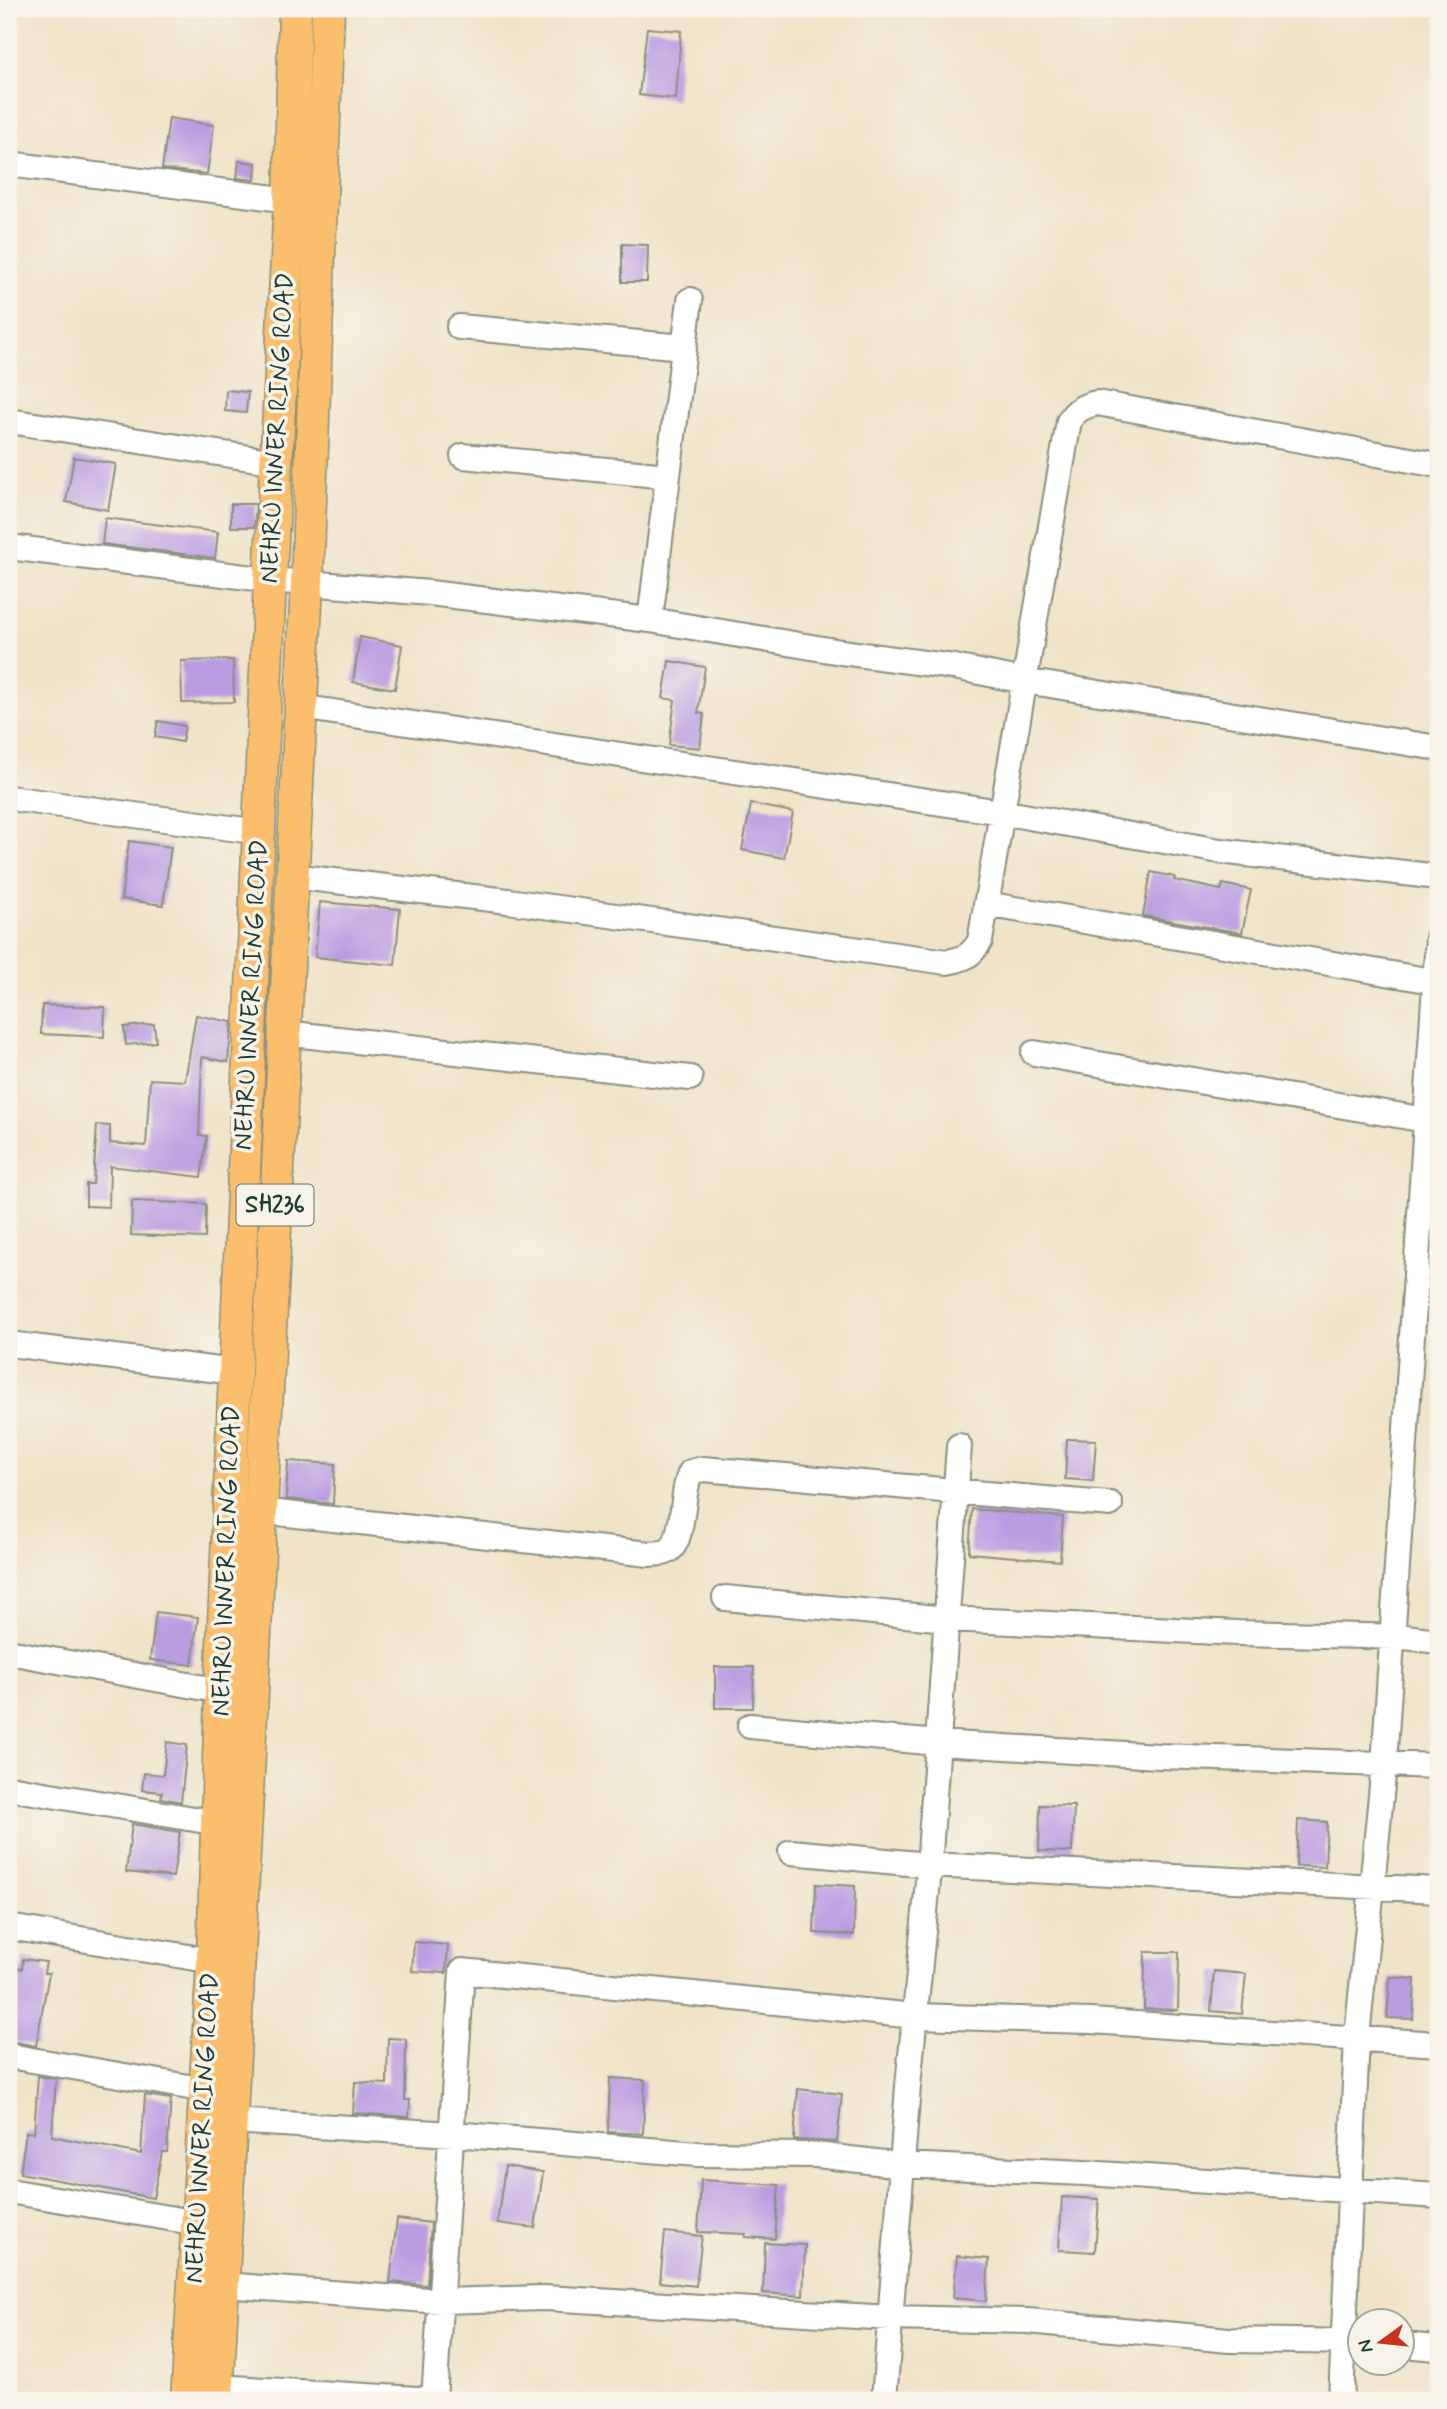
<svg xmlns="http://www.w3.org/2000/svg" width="1447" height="2409" viewBox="0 0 1447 2409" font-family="Mynerve,sans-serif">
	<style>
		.building { fill: #ba9ce2 }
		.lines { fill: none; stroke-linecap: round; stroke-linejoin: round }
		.minor-casing { stroke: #88907e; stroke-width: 28 }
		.major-casing { stroke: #88907e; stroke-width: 35 }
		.minor { stroke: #fff; stroke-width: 24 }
		.major { stroke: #fabe6d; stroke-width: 32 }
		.labels { text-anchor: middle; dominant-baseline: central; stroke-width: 7; stroke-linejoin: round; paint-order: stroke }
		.shield { fill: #f7f3e8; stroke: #60746a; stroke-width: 2 }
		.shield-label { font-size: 24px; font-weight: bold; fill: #1f3d34 }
		.street-label { font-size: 26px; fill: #1f3d34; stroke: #f7f3e8 }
	</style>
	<rect width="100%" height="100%" fill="#f7f3e8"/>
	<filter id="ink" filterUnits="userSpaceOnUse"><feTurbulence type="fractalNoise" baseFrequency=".0143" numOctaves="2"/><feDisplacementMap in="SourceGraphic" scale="14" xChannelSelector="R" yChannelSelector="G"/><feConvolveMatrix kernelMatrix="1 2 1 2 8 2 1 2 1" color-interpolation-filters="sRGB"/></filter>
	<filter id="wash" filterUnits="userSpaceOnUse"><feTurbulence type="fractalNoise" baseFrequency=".00686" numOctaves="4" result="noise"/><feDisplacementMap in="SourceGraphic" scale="28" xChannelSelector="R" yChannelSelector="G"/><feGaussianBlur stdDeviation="1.57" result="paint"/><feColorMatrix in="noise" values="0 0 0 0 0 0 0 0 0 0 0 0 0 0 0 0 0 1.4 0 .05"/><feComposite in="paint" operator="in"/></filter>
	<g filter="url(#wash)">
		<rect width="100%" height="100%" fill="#f0e3c8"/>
		<g id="blocks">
			<path class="building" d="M647 28 681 31 676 99 639 95Z
				M169 118 214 125 207 174 162 169Z
				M239 161 256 163 255 180 237 178Z
				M622 244 648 245 647 282H622Z
				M226 390 248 392 246 413 225 411Z
				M74 457 116 464 108 510 66 502Z
				M231 504H256L254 527H231Z
				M105 518 218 532 215 558 102 544Z
				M360 637 402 645 395 689 353 682Z
				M233 660 234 702 182 703 181 661Z
				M669 661 705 667 698 713 704 714 700 748 669 745 675 700 663 698Z
				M158 721 185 726 182 742 155 737Z
				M751 804 793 812 784 858 742 850Z
				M129 841 171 847 163 905 121 899Z
				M1151 872 1175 877 1174 880 1221 890 1223 884 1251 890 1242 933 1143 916Z
				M320 902 400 909 395 965 315 957Z
				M42 1005 105 1007 104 1037 41 1034Z
				M196 1015 232 1022 228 1062 202 1057 199 1135 207 1136 201 1177 110 1166 109 1207 86 1206V1184H93L97 1125 110 1126V1143L146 1146 150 1079 185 1081Z
				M154 1024 156 1042 126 1045 124 1027Z
				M132 1201 206 1204 205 1238 131 1235Z
				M1067 1439 1096 1440 1093 1481 1065 1479Z
				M288 1461 335 1464 333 1504 286 1499Z
				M972 1509 1063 1517 1060 1561 969 1553Z
				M156 1612 198 1617 192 1665 150 1660Z
				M715 1667H754L753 1708H715Z
				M167 1742 187 1745 181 1802 161 1798 162 1792 142 1790 144 1773 163 1775Z
				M1040 1805 1074 1806 1072 1852 1039 1851Z
				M1298 1820 1327 1822 1325 1867 1296 1866Z
				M132 1824 180 1832 173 1877 126 1872Z
				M816 1884 855 1886 854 1935 814 1933Z
				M414 1942 448 1945 446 1973 412 1971Z
				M1145 1952H1179L1178 2010 1144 2009Z
				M23 1959 46 1962 44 1973H49L36 2046 9 2041V1995L14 1967 22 1969Z
				M1214 1971 1246 1974 1242 2014 1211 2011Z
				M1390 1977 1415 1979 1413 2019 1387 2018Z
				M388 2038 406 2039 405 2100H410L409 2117 353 2113 355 2082 387 2084Z
				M38 2076 56 2079 52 2136 141 2154 145 2095 171 2099 167 2152H162L153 2198 20 2173 26 2132 34 2133Z
				M610 2078 645 2080 643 2134 608 2132Z
				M798 2089 842 2094 837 2142 794 2140Z
				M505 2166 543 2172 535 2228 497 2223Z
				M701 2180 779 2185 775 2239 745 2237 746 2234 698 2232Z
				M1062 2197 1099 2199 1095 2252 1059 2250Z
				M397 2219 431 2223 427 2285 390 2282Z
				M665 2232 702 2236 696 2286 660 2282Z
				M765 2243 805 2245 803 2296 763 2293Z
				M957 2256 989 2259 986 2301 953 2298Z"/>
		</g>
	</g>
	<g filter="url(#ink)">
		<use href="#blocks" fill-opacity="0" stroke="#88907e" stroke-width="2"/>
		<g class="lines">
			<defs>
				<path id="minor" d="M9 164 290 200
					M459 327 684 347
					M9 421 276 462
					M463 456 668 476
					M9 547 270 580 430 593 650 620 841 652 954 667 1025 681 1438 748
					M650 620 690 300
					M300 707 1001 812 1220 851 1438 877
					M9 798 260 832
					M291 876 508 901 947 962C964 959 971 956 980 941L1069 421C1076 409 1084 406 1097 403L1438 465
					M986 904 1438 982
					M284 1033 690 1078
					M1034 1053 1426 1120
					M9 1344 235 1372
					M260 1511 649 1554C654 1553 661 1554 666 1552 686 1544 680 1492 691 1472L703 1469C839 1480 974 1494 1110 1504
					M725 1598 947 1619 1238 1633 1405 1637 1438 1641
					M9 1652 221 1691
					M750 1726 938 1743 1159 1756 1438 1766
					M9 1788 218 1823
					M791 1852 929 1865 1438 1890
					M9 1927 213 1961
					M9 2056 206 2090
					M231 2121 453 2134 698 2154 816 2155 902 2165 1085 2173 1438 2196
					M9 2191 198 2223
					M223 2285 441 2301 545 2298 891 2318 1028 2321 1229 2340 1360 2342
					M1402 2345 1438 2348
					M218 2387 434 2400 462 1971 915 2016 1091 2021 1438 2044
					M884 2400 908 2086 928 1881 959 1446
					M1341 2400 1357 2037 1384 1765 1438 938"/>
				<path id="major" d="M187 2400 213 1961 221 1691 270 580 290 200 295 9
					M217 2400 307 583 328 9"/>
			</defs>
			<use href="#minor" class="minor-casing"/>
			<use href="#major" class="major-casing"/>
			<use href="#minor" class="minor"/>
			<use href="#major" class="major"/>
		</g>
	</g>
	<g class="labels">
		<rect class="shield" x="236.5" y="1184.5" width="77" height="41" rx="5"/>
		<g class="shield-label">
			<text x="275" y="1205">SH236</text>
		</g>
		<g class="street-label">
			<text transform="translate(278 428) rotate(-87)">NEHRU INNER RING ROAD</text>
			<text transform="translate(252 995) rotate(-87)">NEHRU INNER RING ROAD</text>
			<text transform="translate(227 1561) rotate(-88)">NEHRU INNER RING ROAD</text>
			<text transform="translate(203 2128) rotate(-87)">NEHRU INNER RING ROAD</text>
		</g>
	</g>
	<rect width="1447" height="2409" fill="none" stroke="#f7f3e8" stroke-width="35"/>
	<g transform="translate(1381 2342) rotate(255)"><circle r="33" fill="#f7f3e8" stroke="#a1aaa0" stroke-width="2"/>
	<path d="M0-5L12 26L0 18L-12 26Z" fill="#c8321e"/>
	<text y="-10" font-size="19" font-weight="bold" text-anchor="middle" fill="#1f3d34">N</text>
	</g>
</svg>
